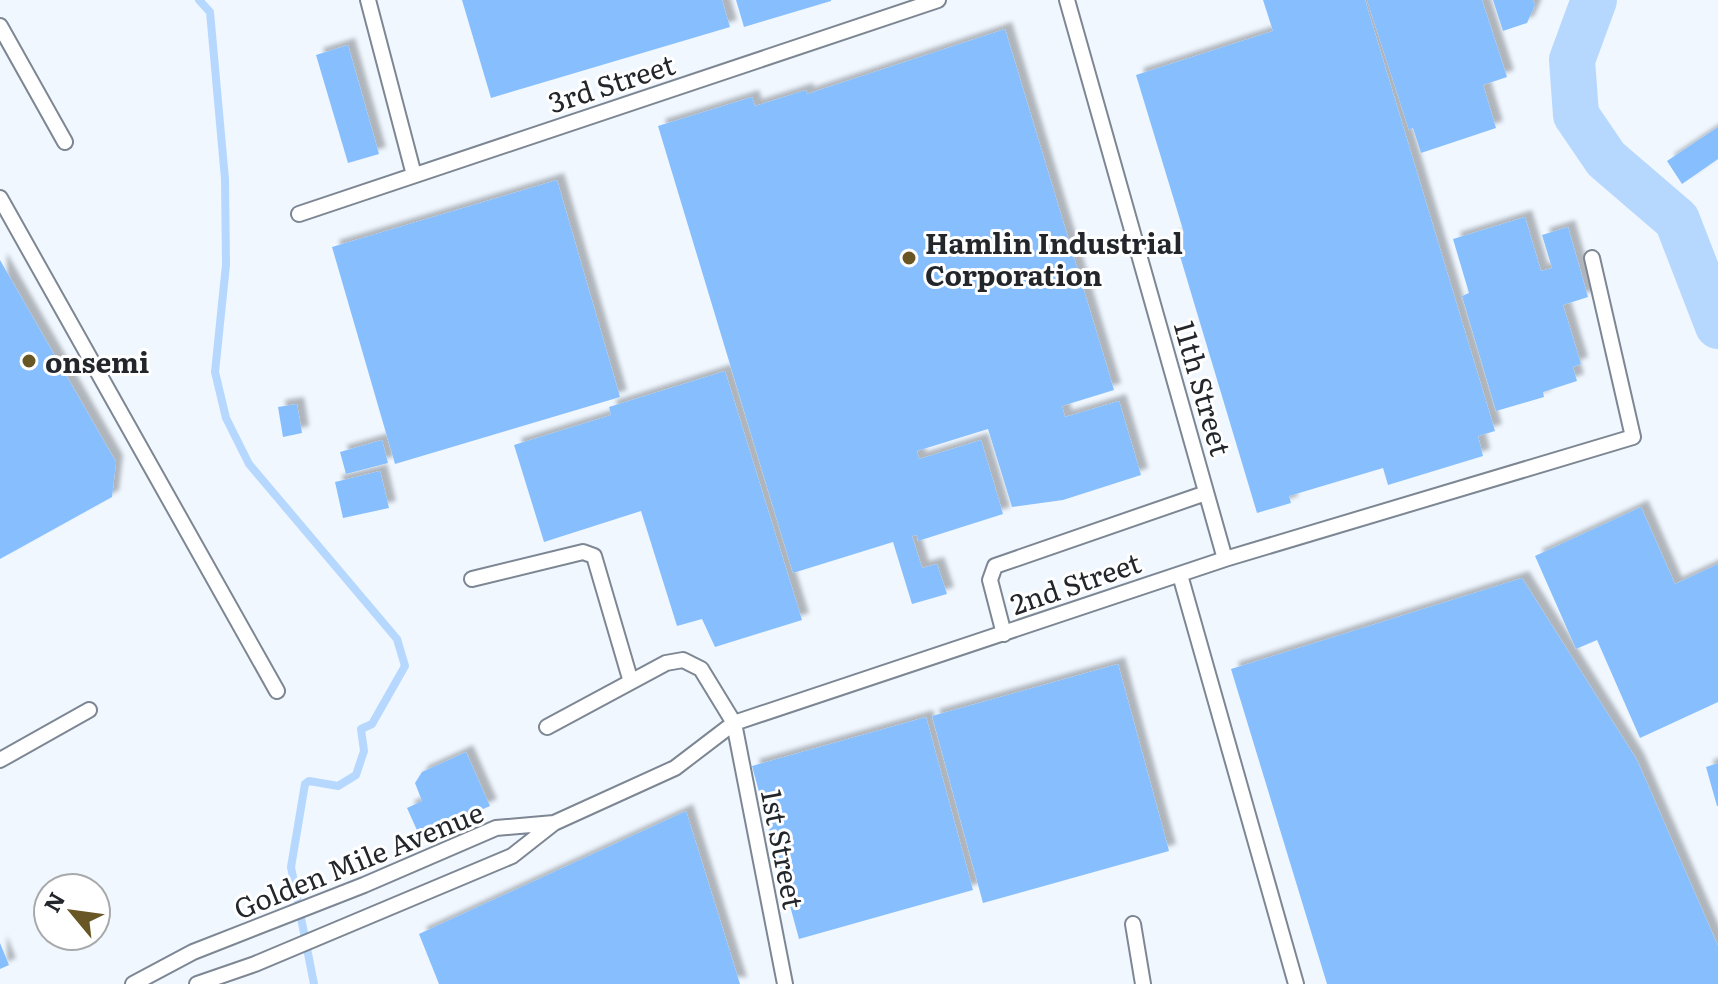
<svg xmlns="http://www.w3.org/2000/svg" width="1718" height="984" viewBox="0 0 1718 984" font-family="Literata,serif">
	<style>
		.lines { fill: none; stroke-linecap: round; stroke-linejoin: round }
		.stream { stroke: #b6d8ff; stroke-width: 8 }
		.river { stroke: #b6d8ff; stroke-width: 46 }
		.building { fill: #87bffe; filter: url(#shadow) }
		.service-casing { stroke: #7d8793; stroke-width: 18 }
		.service { stroke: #fff; stroke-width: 14 }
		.poi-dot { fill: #685724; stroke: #fff; stroke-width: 3 }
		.labels { text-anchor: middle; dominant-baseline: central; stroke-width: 6; stroke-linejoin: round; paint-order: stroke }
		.street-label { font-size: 28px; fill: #23272c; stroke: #fff }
		.poi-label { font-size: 28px; font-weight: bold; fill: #23272c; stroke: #fff; text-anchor: start }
	</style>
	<defs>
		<filter id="shadow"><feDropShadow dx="7" dy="-7" stdDeviation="2" flood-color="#0004"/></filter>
	</defs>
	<rect width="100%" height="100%" fill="#f0f7ff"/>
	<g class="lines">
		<path class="stream" d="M199 0 210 12 225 179 226 265 215 372 226 418 249 464 397 639 405 666 372 724 361 729 364 751 356 775 338 786 309 781 305 784 291 867 314 984"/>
		<path class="river" d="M1594 0 1572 60 1576 115 1606 159 1677 220 1718 326"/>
	</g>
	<path class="building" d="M462 0H722L730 27 491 98Z
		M736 0H831V1L744 27Z
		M1263 0H1365L1495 431 1478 436 1483 456 1388 485 1383 468 1289 496 1291 503 1257 513 1174 236 1184 233 1136 75 1273 31Z
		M1367 0H1482L1507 77 1483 85 1496 128 1421 153 1413 128 1409 130Z
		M1493 0H1533L1535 5 1527 23 1503 31Z
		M1005 29 1114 390 1062 406 1065 417 1119 401 1141 475 1063 500 1012 507 988 429 917 451 919 459 981 440 1003 514 918 541 917 535 912 536 922 568 937 564 947 594 912 604 893 542 793 573 658 126 752 97 755 106 806 90 807 94Z
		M348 45 379 154 348 163 316 55Z
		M1718 127V159L1682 184 1667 161Z
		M557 180 620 397 395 464 332 247Z
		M1525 217 1541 271 1552 268 1542 235 1568 227 1588 297 1563 305 1581 364 1573 367 1577 381 1543 392 1544 397 1496 411 1462 296 1469 293 1453 239Z
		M0 260 116 462 112 497 0 559Z
		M725 371 802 620 715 647 702 619 677 626 641 511 544 542 514 445 611 415 609 407Z
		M297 404 302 433 283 437 278 407Z
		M382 440 388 463 346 474 340 452Z
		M380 471 389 508 343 518 335 482Z
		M1641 507 1675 584 1718 564V702L1640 738 1597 640 1576 649 1535 556Z
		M1522 578 1637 760 1718 946V984H1327L1231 669Z
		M1118 664 1169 851 983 903 932 716Z
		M926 717 973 890 799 939 752 766Z
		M466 752 490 806 420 837 407 808 422 801 415 783 422 772Z
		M1718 763V806H1717L1706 767Z
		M686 811 740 984H439L419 934Z
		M0 943 9 965 0 969Z"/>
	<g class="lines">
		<defs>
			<path id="service" d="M368 0 414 175
				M1067 0 1225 559
				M0 26 65 142
				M0 198 277 691
				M299 214 938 0
				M1180 575 1296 984
				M472 579 583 552 594 556 631 682
				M1004 634 990 580 995 566 1206 493
				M547 727 666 663 683 660 701 669 734 723 785 984
				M0 760 89 710
				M1133 924 1143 984
				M133 984 193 952 364 885 496 828 554 823
				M197 984 255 964 512 856 554 823 675 768 734 723 1225 559 1633 437 1592 258"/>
		</defs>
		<use href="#service" class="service-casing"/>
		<use href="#service" class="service"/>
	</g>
	<g class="poi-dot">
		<circle cx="909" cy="258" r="8"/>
		<circle cx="29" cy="361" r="8"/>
	</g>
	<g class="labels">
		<g class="street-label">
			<text transform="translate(611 82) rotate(-18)">3rd Street</text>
			<text transform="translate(1204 388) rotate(74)">11th Street</text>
			<text transform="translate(1075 582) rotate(-19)">2nd Street</text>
			<text transform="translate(784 849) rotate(79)">1st Street</text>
			<text transform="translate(358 859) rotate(-22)">Golden Mile Avenue</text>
		</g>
		<g class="poi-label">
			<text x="925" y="242">Hamlin Industrial<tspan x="925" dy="32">Corporation</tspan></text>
			<text x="45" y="361">onsemi</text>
		</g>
	</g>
	<g transform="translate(72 912) rotate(299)"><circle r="38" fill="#ffffff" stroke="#a7a9ab" stroke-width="2"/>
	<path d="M0-6L14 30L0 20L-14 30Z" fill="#685724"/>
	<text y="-12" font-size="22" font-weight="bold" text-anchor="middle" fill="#23272c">N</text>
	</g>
</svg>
